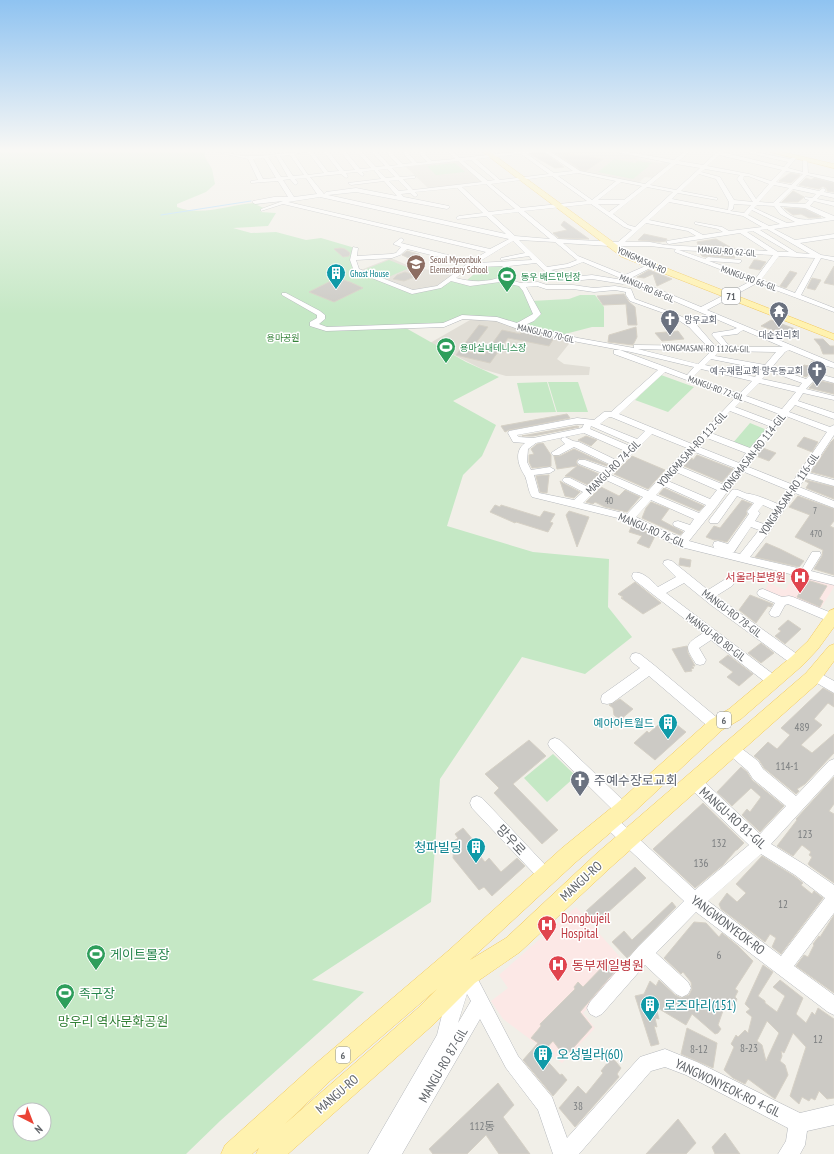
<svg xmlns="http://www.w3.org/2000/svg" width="834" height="1154" viewBox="0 0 834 1154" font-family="'PT Sans Narrow','Noto Sans KR',sans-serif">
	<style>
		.education { fill: #e1ded6 }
		.medical { fill: #fce8e6 }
		.green { fill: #c5e8c5; fill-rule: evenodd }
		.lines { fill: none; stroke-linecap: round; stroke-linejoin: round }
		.stream { stroke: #aadaff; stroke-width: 1 }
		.building { fill: #cccac5; stroke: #d6d1c6; fill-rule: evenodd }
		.minor-casing { stroke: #b5b8bc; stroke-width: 1 }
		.major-casing { stroke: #f2c960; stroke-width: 1 }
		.minor { fill: #fff; fill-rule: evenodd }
		.major { fill: #fff2af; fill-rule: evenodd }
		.labels { text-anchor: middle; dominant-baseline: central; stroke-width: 3; stroke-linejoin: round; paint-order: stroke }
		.far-street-label { font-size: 9px; fill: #5f6368; stroke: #fff }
		.far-education-label { font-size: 9px; fill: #785e54; stroke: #fff; text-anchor: start }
		.far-culture-label { font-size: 9px; fill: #0d838f; stroke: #fff; text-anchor: start }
		.far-leisure-label { font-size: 9px; fill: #27864d; stroke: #fff; text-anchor: start }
		.far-worship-label { font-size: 9px; fill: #5b616d; stroke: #fff; text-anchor: start }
		.far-park-label { font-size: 9px; fill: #348238; stroke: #fff }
		.number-label { font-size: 9px; fill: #7a7d7f }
		.shield { fill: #fff; stroke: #8f9295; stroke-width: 1 }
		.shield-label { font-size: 10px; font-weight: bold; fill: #5f6368 }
		.street-label { font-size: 11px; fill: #5f6368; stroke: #fff }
		.health-label { font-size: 11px; fill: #be3a42; stroke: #fff; text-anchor: end }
		.culture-label { font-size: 11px; fill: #0d838f; stroke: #fff; text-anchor: end }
		.near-number-label { font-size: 11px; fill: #7a7d7f }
		.near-worship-label { font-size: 13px; fill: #5b616d; stroke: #fff; text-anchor: start }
		.near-street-label { font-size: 13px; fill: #5f6368; stroke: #fff }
		.near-culture-label { font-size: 13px; fill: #0d838f; stroke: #fff; text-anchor: start }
		.near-health-label { font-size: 13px; fill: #be3a42; stroke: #fff; text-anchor: start }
		.near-leisure-label { font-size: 13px; fill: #27864d; stroke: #fff; text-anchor: start }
		.near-park-label { font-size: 13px; fill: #348238; stroke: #fff }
	</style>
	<rect width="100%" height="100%" fill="#f1efe8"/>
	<path class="education" d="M548 152H612L640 157 637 159 661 163 665 161 671 163 652 178 645 177 638 183 579 172Z
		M458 161 483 182 428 188 406 167Z
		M391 258 416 269H424L448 273 452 271 460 273 439 287 412 292 358 271Z
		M497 319 572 340 557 359 564 364 590 367 589 375 506 376 482 369 430 343 470 320Z"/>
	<path class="medical" d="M795 574 834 584V587L819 611 764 591 769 583 785 590Z
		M576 907 627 965 583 1013 595 1028 562 1063 503 1019 491 1001 508 988 499 975Z"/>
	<path class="green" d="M0 152H205V157L212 169 215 184 206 192 177 204V207C205 218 235 201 264 203L257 205 266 209 260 212 276 213 268 226 233 228 251 233 276 232 306 240 321 238 355 248 356 270 412 292 439 287 451 279 470 284 500 280 521 285 531 301 569 299 580 295H595L604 307V327H592L565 334 518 326 497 319 463 317 444 325 404 327 466 362 499 377 453 401 496 425 482 456 463 475 447 526 533 552 609 559 608 607 632 637 585 674 522 657 440 779 431 902 312 980 364 992 220 1121 186 1154H0ZM20 1110H44V1134H20Z
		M614 159 635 163 638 161 653 163 648 165 649 166 633 179 598 172Z
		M455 163 465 172 436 175 427 166Z
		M389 260 409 268 384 279 364 270Z
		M481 266H503L505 267 504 277C494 283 477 284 466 281L473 275 472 271 477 270Z
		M661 375 694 387 668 412 635 400Z
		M547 382 556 412 524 413 517 383Z
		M548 382H578L588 412H557Z
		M750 423 767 430 750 451 732 444Z
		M553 754 576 776 547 802 524 778Z"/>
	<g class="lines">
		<path class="stream" d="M161 215 251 201"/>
	</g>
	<path class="building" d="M534 152H544L564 167 555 168 530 154Z
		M554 152 576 155 603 159 586 171 581 170Z
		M790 173 800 175 791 183 779 181Z
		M806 178 811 180 814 178 834 183V192L827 191V189L823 186 819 189 799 185Z
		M793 191 804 197 798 202H782Z
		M784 208 805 209 821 217 809 218 801 214 793 215Z
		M564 221 589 239 559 238 553 233 567 230 561 225Z
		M644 234 667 239 666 241 659 242 638 240Z
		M716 239 730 247 698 245 697 242Z
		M341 248 345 249 350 253 349 256 343 257 334 249Z
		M407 251 419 254 421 259H411L402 255Z
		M700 253 733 254 735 258 708 256 705 257 702 256Z
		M754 260H757L766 262 760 270 749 268Z
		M834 266V285L824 283Z
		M649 270 652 271 672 279 657 286 653 274 644 278 637 277Z
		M790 271 797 273 786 288 780 286Z
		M405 272 417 276 404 281 393 279 397 275Z
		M337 278 350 282 363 288 334 302 309 292Z
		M812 278 821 280 815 290 807 288Z
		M624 294 629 302 635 307 637 325H628L626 304 603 305 597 296Z
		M771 320 798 330 788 336 761 326Z
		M479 325 488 327 469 352 484 355 502 330 520 334 521 332H524L554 338 549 346 508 338 490 363 456 355Z
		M636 327 637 337 633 345 608 342 609 335Z
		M678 331 684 339 662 341 655 333Z
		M814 339H823L830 346H834V354H823L820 346Z
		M812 361 818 364 806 377 797 373 804 365 809 366Z
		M816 380 834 384V394L809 388Z
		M567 414 570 418 509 430 505 432 501 426Z
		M577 426 579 427 533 436H522Z
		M586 436 597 440 591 446 578 440Z
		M804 437 818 442 812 452 797 446Z
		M834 439V478L811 472 831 442Z
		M543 443 551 455V466L532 468 529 462V455L534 454 531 449 537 444Z
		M763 448 776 453 769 461 756 456Z
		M574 449 608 465 607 466 586 459H578L576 462 578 465 599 474 588 485 571 477 565 476 577 466 557 469 554 456H560Z
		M697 455 733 469 722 482 684 466 692 458 693 460Z
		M632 456 665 470 648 489 614 474Z
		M549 475 547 493 540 492 536 476Z
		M806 480 834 487V499L806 488 809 483 805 481Z
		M560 481 563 483 580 492 574 498 565 496Z
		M601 487 619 496 625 490 640 497 627 512 605 507 595 502 593 504 586 502Z
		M664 488 704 506 699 511 659 494Z
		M798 496 834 509V521L830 526 834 528V575L814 569 822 556 823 550 795 537 810 515 789 507Z
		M742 500 752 504 746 511 747 514 727 542 718 540H714L706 537 714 526 720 528Z
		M651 502 669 509 661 520 683 532 680 535 642 518 646 508Z
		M495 505 500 507 501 505 540 517 544 511 555 514 550 522 553 523 548 532 516 522 515 523 490 512Z
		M569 511 589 517 577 547 566 515Z
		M632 525 655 536 649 548 637 543 642 536 629 532Z
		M766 543 780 549 804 561 799 567 755 557Z
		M680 558 691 560 690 567 679 565Z
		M807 580 827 586 819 599 823 601 820 607 797 597Z
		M635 582 661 603 643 614 621 598 623 597 618 594Z
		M750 595 773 604 771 607 768 606 756 623 739 610Z
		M788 620 801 629 785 644 775 636 781 631 778 629Z
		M761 643 774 653 761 663 748 653Z
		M687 646 688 653 695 666H692L694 668 691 669 692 671 685 672 672 649Z
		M728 655 753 674 739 686 727 677 733 672 719 662Z
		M823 688 834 694V707L828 703 814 719 822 725 801 745 812 753 834 734V753L805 784 797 789 799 791 796 794 764 768 759 760 754 756 768 742 777 749 790 735 781 728Z
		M620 699 633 709 620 720 614 715 613 708 609 705Z
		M667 717 686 732 655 760 634 743 647 731 649 733Z
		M529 740 546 756 513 784 558 830 542 844 494 793 499 788 485 774Z
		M741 767 747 772 752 780 784 806 760 832 742 815 747 809 750 812 761 797 751 788 732 806 717 792Z
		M834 777V804L829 811 834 814V883L810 866 808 864 812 857 809 855 811 852 802 845 793 856 777 846 797 820 796 819Z
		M703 803 744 843 737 850H736L723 865 695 888 653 849Z
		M463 828 474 841 470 844 485 862 489 858 501 872 517 858 525 866 492 896 484 887 479 890 453 858 454 841 458 838 455 834Z
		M762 856 794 876 803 883 801 885 812 894 814 891 823 898 781 954 772 947 776 938 770 934 765 942 721 909 719 904 727 893 737 902 746 893 736 884Z
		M635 867 646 878 596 923 586 911Z
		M672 902 676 907 627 958 612 942 624 931 632 940Z
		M834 915V993L796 966 804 955 808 957 814 945 813 944 819 936 820 937Z
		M694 922 706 923 719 937 722 933 738 946 753 961 735 989 738 991 735 997 737 999 734 1006 731 1005 730 1010 725 1005 718 1025 721 1029 718 1033 715 1034 692 1014 686 1025 656 1007 659 1019 655 1018 657 1027 654 1026 659 1044 651 1046 635 996 644 994 650 981 656 986 659 980 675 995 681 998 689 995 692 989 691 982 683 972 681 974 664 958Z
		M609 960 617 969 580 1012 592 1027 565 1057 553 1041 541 1054 560 1075 562 1074 567 1080 553 1096 523 1060 538 1043 531 1038 541 1026 540 1024 575 989 574 987 578 982 583 987Z
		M763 965 773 972 758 996 765 1001V1003L777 1012 785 996 773 987 780 980 803 998 796 1014 806 1023 812 1012 815 1015 818 1008 834 1019V1098L827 1099 819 1091 815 1100 811 1098 809 1101 802 1097 799 1104 790 1096 806 1047 793 1033 784 1053 781 1051 782 1056 780 1061 785 1065 788 1075 775 1099 748 1079 745 1084 733 1078 724 1070 734 1047 731 1044 736 1035 738 1037 745 1030 748 1033 752 1017 746 1012 750 1009 745 1004ZM767 1021 779 1033 766 1061 762 1045 757 1041Z
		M687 1028 717 1043 713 1068 681 1054Z
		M612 1057 621 1068 617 1074 619 1077 575 1127 559 1108 578 1086 586 1094 603 1073 601 1071Z
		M498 1083 514 1105 503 1117 530 1154H499L486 1135 467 1154H433L429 1149Z
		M678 1119 696 1143 686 1154H646Z
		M725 1133 740 1154H715L712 1147Z"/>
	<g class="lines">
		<defs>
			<path id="minor" d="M217 152C229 152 240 157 251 156 269 156 287 152 305 152L294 154 308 175 324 173 308 152H313L328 172 339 171 324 152H329L344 171 355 170 341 152H346L360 169 371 168 357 152H362L376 167 385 166 372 152H377L390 166 398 165 386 152H391L403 164 412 163 402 152H407L417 163 427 162 418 152H423L432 161 455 159 448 152H453L460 158 515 152H533L527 154 554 173 573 171 545 152H551L580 171 645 184 671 163 616 152H628L674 160 684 152H689L679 161 703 165 717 152H722L784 167 788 162 745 152H755L790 159 795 156 797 157 788 168 803 172V159L807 158 808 173 834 178V182L807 175 796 186 819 191 823 188 826 190 824 192 834 194V198L821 195 817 199 834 202V206L814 201 810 206 834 216V220L774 229 795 240 834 234V238L800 243 821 255 834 257V261L821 258 801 295 834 308V312L757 283 707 310 834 363V368L827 366 819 374 834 378V383L816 378 806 389 834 396V400L803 393 798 401 834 413V419L795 405 789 412 830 427 834 425V435L809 473 834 480V486L805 478 799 487 834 501V508L795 493 770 531 750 557 802 569 812 552H820L821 555 811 571 834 577V585L677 546 626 520 532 497C528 491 528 483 525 476 519 467 513 452 525 443L513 442 508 433 509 431 577 418 594 420 604 412H611L658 370 614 354V350H620L687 375 694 367 631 352 578 342 515 328 496 321 463 319 444 327 326 331 310 326V322L317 318V315L282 295V293H286L320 311 325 315V319L319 324 327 327 443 323 462 315 497 317 517 323 533 314 523 291 519 286 500 282 470 286 451 281 441 288 412 294 354 271 350 260 353 247 358 248 357 256 391 254 396 253 401 247 393 244 401 238 404 240 401 243 471 261 486 252 283 204 261 211V209L283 201 255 204 252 202 253 201 274 197H288L278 181 251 183V181L258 180 248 159ZM521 154 549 174 500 180 476 159ZM290 155 304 175 293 176 280 156ZM719 155 782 170 771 181 749 174 707 166ZM276 156 288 177H281L268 157ZM264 158 276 178 263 179 253 159ZM471 160 495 180 488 181 463 161ZM458 161 482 182 413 190 403 179 415 178V176L400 177 392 168ZM676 164 700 168 676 190 650 185ZM387 169 395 177 386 178 378 170ZM705 169 740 175 737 179 753 202 734 200 720 177 701 172ZM374 170 381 179 348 183 351 185 384 181 397 196 356 188 326 192 324 194 310 177 341 174 346 178 348 177 346 173 357 172 362 176 364 175 362 172ZM786 171 803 174 791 185 776 182ZM578 173 616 181 592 200 558 176ZM699 174 716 179 729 202 728 210 672 199 678 193 717 200V198L681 191ZM552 176 587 201 521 208 491 184ZM744 176H748L769 184 756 199 743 179ZM306 178 317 194 294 197 283 180 290 179 295 185 298 183 295 179ZM398 180 408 190 399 191 389 181ZM621 182 642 186 624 200H598ZM486 184 515 209 489 212 462 187ZM774 185 789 188 773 203 759 202ZM647 187 673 192 635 227 628 225 613 214ZM457 188 483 213 459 216 456 218 457 219 486 216 506 234 328 195 356 192 447 209 450 207 449 206 404 197 401 194 410 193 415 197 418 195 415 192ZM793 189 816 194 812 198 805 197V199L809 200 805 204 779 203ZM320 197 509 239 490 249 288 202ZM669 202 743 216 762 227 729 231 722 227 695 222V224L718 229 723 232 703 235 692 229 649 220ZM591 204 624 227 632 230 618 242 558 239 524 211ZM598 204H620L609 212ZM734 204 751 205 744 213 730 211 733 209ZM757 205 774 206 780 214 795 222 787 223 754 208ZM780 206 805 208 826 218C807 220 793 223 780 206ZM752 210 780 224 769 226 748 215ZM518 212 550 239 515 236 492 215ZM646 223 688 231 696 236 667 241V243L669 244 740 233 768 251 665 245 650 242H625ZM767 229 810 254 797 253 760 230ZM753 231 789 252H778L747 232ZM519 240 555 242 577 260 567 264 547 267ZM513 241 525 253 501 258V260L529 256 532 260 477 263ZM563 243 609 246H650L676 249 674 251 675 252 751 281 701 307 631 278 654 266V264H650L625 275 578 256ZM407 249 467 264 437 286 413 290 359 269 356 260 392 258 400 255ZM679 250 773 255 756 278 709 261 739 263 741 262V260L708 257 705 259ZM779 256 815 258 795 293 761 280ZM583 262 737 328 732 330 713 333 712 335 722 346H715L695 323 676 314 635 299 631 289 615 286 594 288 573 285H547L538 282 521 283 506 279 509 277 511 269 509 266 536 263 548 274 572 281 592 279 623 284 626 282 623 280 592 275 572 277 551 270 570 267ZM473 265 479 267 502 266 505 269 503 276C489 283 470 282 456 278ZM537 286 546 289H573L594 292 615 290 626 292V295L630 301 672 316 689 327 707 346 637 345H634V348L578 338 525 325 534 321 541 314 526 287ZM743 330 783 347H730L721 336 737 334ZM638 349 711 351 698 364ZM789 350 821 363 806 379 772 367 785 352ZM719 351 776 352 765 365 715 356ZM711 359 761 369 755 377 705 365ZM701 369 752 381 739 394 693 377ZM769 371 802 383 799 387 762 379ZM665 372 735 398 692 444 619 414ZM759 383 796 392 782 409 746 396ZM742 400 779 414 772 421 735 407ZM730 411 769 426 750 448 711 433ZM786 416 827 432 791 484 746 466ZM609 417H611L645 431 637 439 600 424ZM577 424H584L582 428 533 438 519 437 517 435ZM591 426 632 444 630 446 590 429ZM584 433 625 451 616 460 579 442 573 441 565 437 562 438 561 440 565 444 551 453 553 455H559L574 447 611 465 607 468 585 460H579L577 462 579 464 602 473 588 487 570 478H564L562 480 564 482 583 492 574 500 539 493 534 475 550 473 555 470 550 467 531 470 527 462 528 449 536 443ZM652 434 687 448 648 491 611 475ZM707 438 746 453 739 463 699 447ZM695 452 735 468 722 484 681 467ZM742 471 788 490 778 504C768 500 760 496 750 494 743 494 739 488 732 490L710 519 709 521 710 523H718L737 496 754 503 747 512 749 514 728 544 718 541 714 542 713 545 714 548 718 549 689 541 717 506ZM676 472 717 490 710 499 668 481ZM606 480 643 497 627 514 583 503ZM664 486 706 505 699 513 656 495ZM651 500 694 519 690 525 678 521 674 522 673 524 674 526 685 531 680 537 660 529 636 517ZM763 505 774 510 764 524 755 521 760 513 758 511ZM751 527 759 530 740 554 732 552H734Z
				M668 560 672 561 708 590 724 580H732L734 583 732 586 716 596 801 657 803 661 801 665 797 666 793 665 711 605 684 583 666 593 777 677 779 681 777 685 773 686 769 685 711 640 699 648 706 660 704 664 700 665 696 664C684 645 685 645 703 633L633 579 632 576 633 573C642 570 652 581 658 587L676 577 663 564 664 561Z
				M763 589 782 597 789 596 793 597 834 614V622L828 621 788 604 785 605 779 616 775 617 771 616 769 613 775 603 759 596 757 593 759 590Z
				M636 653 640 654 654 665 721 721 723 725 721 729 716 731 711 729 649 676 612 703 607 704 602 703 601 699 602 695 640 668 632 662 630 658 632 654Z
				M814 670 834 681V693L810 679 808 675 810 671Z
				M555 738 560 740 628 805 630 810 628 815 623 817 618 815 550 748 548 744 550 740Z
				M732 743 737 745 758 761 763 769 796 796 829 761 834 759V775L771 844 805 865 834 885V913L794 966 834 995V1015L828 1012 696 912 656 953 688 982 691 988 688 994 682 997 676 994 645 965 602 1014 596 1017 590 1014 587 1008 590 1002 638 947 684 901 605 827 603 822 605 817 610 815 615 817 695 890 749 845 688 786 686 781 688 776 693 774 698 776 760 834 786 806 753 779 748 771 727 753 725 749 727 745ZM761 854 795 875 825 898 781 956 708 901Z
				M477 796 482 798 551 871 554 876 551 881 546 884 541 881 472 808 470 803 472 798Z
				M465 964 471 966 518 1056 552 1097 567 1138 640 1057 665 1049 697 1062 800 1113 834 1105V1125L807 1131 805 1145 800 1154H778L786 1141 788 1128 686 1075 665 1067 651 1071 579 1154H553L538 1110 506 1068 480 1019 402 1154H368L437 1035 443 1011 454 984 461 982 457 972 459 966ZM467 994 471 1001 458 1023Z"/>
			<path id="major" d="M483 152H490L628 253 834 334V340L622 257Z
				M770 152H782L834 164V168Z
				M834 609V627L818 649 803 665 741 719 722 730 630 816 576 862 470 960 506 938 596 854 806 673 829 646 834 644V661L818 683 610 868 520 952 475 983 434 1024 288 1154H256L259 1148 252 1154H221L225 1145 314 1065 448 951 562 848 616 804 710 720 729 709 791 657 808 641 829 611ZM437 989 418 1008 285 1124 330 1081Z"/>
		</defs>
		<use href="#minor" class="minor-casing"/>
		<use href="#major" class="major-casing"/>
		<use href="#minor" class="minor"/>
		<use href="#major" class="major"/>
	</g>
	<linearGradient id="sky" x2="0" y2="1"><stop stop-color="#8fc3f1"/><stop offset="0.48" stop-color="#f9f8f5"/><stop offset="1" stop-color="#f9f8f5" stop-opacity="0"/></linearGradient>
	<rect width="834" height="314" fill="url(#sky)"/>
	<defs>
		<symbol id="school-pin" viewBox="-11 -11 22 30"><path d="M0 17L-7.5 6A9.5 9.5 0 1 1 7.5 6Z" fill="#8d6e63" stroke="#fff"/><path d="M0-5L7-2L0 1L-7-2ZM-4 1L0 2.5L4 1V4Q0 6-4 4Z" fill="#fff"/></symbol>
		<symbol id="building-pin" viewBox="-11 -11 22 30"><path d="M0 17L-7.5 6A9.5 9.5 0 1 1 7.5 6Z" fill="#0f9aa8" stroke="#fff"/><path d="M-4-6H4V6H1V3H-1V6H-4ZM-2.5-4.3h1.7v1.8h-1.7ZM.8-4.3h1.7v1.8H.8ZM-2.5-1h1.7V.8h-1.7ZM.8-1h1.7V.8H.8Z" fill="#fff"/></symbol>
		<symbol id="stadium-pin" viewBox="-11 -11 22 30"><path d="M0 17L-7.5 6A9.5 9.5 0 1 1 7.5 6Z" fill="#2e9e5b" stroke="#fff"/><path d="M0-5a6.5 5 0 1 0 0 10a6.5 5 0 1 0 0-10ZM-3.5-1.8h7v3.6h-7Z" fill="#fff"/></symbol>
		<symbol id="temple-pin" viewBox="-11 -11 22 30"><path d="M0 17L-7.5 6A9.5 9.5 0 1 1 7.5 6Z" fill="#6b7280" stroke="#fff"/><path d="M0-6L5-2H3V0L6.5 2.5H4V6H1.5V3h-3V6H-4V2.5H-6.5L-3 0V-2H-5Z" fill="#fff"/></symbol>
		<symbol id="church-pin" viewBox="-11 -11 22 30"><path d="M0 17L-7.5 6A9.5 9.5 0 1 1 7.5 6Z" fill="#6b7280" stroke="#fff"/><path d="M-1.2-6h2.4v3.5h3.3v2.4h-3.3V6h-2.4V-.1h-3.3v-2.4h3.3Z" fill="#fff"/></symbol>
		<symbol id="hospital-pin" viewBox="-11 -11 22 30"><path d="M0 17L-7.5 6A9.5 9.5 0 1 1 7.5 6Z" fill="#e0444e" stroke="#fff"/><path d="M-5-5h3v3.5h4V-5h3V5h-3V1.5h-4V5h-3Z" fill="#fff"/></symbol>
	</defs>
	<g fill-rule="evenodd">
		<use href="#school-pin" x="405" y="253" width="22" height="30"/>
		<use href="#building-pin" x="325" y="262" width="22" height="30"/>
		<use href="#stadium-pin" x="496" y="265" width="22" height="30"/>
		<use href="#temple-pin" x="768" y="300" width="22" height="30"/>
		<use href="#church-pin" x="659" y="308" width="22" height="30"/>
		<use href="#stadium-pin" x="435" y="336" width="22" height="30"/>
		<use href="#church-pin" x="806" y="359" width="22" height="30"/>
		<use href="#hospital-pin" x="789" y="566" width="22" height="30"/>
		<use href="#building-pin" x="657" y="712" width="22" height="30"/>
		<use href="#church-pin" x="569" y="769" width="22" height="30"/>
		<use href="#building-pin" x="465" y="836" width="22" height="30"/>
		<use href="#hospital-pin" x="536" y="914" width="22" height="30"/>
		<use href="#stadium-pin" x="85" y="943" width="22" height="30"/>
		<use href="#hospital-pin" x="547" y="954" width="22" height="30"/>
		<use href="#stadium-pin" x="54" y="982" width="22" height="30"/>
		<use href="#building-pin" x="639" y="994" width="22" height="30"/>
		<use href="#building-pin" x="532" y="1043" width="22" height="30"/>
	</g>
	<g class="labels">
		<g class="far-street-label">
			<text transform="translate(727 251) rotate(4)">MANGU-RO 62-GIL</text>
			<text transform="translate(642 260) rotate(24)">YONGMASAN-RO</text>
			<text transform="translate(749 278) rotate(20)">MANGU-RO 66-GIL</text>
			<text transform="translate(647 288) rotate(23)">MANGU-RO 68-GIL</text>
			<text transform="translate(546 333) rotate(13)">MANGU-RO 70-GIL</text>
			<text transform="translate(706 348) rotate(1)">YONGMASAN-RO 112GA-GIL</text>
			<text transform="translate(716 388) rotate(20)">MANGU-RO 72-GIL</text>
		</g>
		<g class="far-education-label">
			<text x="430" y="259">Seoul Myeonbuk<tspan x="430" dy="10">Elementary School</tspan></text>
		</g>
		<g class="far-culture-label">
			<text x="350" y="273">Ghost House</text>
		</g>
		<g class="far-leisure-label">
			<text x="521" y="276">동우 배드민턴장</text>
			<text x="460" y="347">용마실내테니스장</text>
		</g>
		<g class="far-worship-label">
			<text x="684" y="319">망우교회</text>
			<text x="779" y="334" text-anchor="middle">대순진리회</text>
			<text x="803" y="370" text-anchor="end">예수재림교회 망우동교회</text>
		</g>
		<g class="far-park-label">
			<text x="283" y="337">용마공원</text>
		</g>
		<g class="number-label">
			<text x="609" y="500">40</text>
			<text x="815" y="510">7</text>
			<text x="816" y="533">470</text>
		</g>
		<g class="shield">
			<rect x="722" y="288" width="18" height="16" rx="3"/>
			<rect x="717" y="712" width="14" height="16" rx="3"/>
			<rect x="336" y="1047" width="14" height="16" rx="3"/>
		</g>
		<g class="shield-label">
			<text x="731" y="296">71</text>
			<text x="724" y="720">6</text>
			<text x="343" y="1055">6</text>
		</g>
		<g class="street-label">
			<text transform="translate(692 449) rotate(-48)">YONGMASAN-RO 112-GIL</text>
			<text transform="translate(753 453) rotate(-52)">YONGMASAN-RO 114-GIL</text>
			<text transform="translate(613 467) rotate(-45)">MANGU-RO 74-GIL</text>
			<text transform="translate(789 494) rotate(-56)">YONGMASAN-RO 116-GIL</text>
			<text transform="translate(652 530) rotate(23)">MANGU-RO 76-GIL</text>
			<text transform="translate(732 613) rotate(37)">MANGU-RO 78-GIL</text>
			<text transform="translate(716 637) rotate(37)">MANGU-RO 80-GIL</text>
		</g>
		<g class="health-label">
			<text x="786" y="577">서울라본병원</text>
		</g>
		<g class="culture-label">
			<text x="654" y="723">예아아트월드</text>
		</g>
		<g class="near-number-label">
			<text x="802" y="727">489</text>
			<text x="787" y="766">114-1</text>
			<text x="805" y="834">123</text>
			<text x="719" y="843">132</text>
			<text x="701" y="863">136</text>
			<text x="783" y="904">12</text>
			<text x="719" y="955">6</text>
			<text x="818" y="1039">12</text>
			<text x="749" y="1048">8-23</text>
			<text x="699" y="1049">8-12</text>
			<text x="578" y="1106">38</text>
			<text x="482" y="1126">112동</text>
		</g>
		<g class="near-worship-label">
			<text x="594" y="780">주예수장로교회</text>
		</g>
		<g class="near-street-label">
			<text transform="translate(733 818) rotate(42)">MANGU-RO 81-GIL</text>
			<text transform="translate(511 840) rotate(47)">망우로</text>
			<text transform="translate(581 881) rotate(-43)">MANGU-RO</text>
			<text transform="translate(728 925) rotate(37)">YANGWONYEOK-RO</text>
			<text transform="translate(443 1065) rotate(-60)">MANGU-RO 87-GIL</text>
			<text transform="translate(728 1088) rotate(26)">YANGWONYEOK-RO 4-GIL</text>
			<text transform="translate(337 1094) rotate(-41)">MANGU-RO</text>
		</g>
		<g class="near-culture-label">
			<text x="462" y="847" text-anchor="end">청파빌딩</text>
			<text x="664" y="1005">로즈마리(151)</text>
			<text x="557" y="1054">오성빌라(60)</text>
		</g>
		<g class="near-health-label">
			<text x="561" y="918">Dongbujeil<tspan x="561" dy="15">Hospital</tspan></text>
			<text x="572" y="965">동부제일병원</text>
		</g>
		<g class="near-leisure-label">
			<text x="110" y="954">게이트볼장</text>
			<text x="79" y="993">족구장</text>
		</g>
		<g class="near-park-label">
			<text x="113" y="1021">망우리 역사문화공원</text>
		</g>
	</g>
	<g transform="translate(32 1122) rotate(138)"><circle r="19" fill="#ffffff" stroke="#bfc1c3"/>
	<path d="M0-3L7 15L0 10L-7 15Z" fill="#ea4335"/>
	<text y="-6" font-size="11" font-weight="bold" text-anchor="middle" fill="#5f6368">N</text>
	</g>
</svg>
